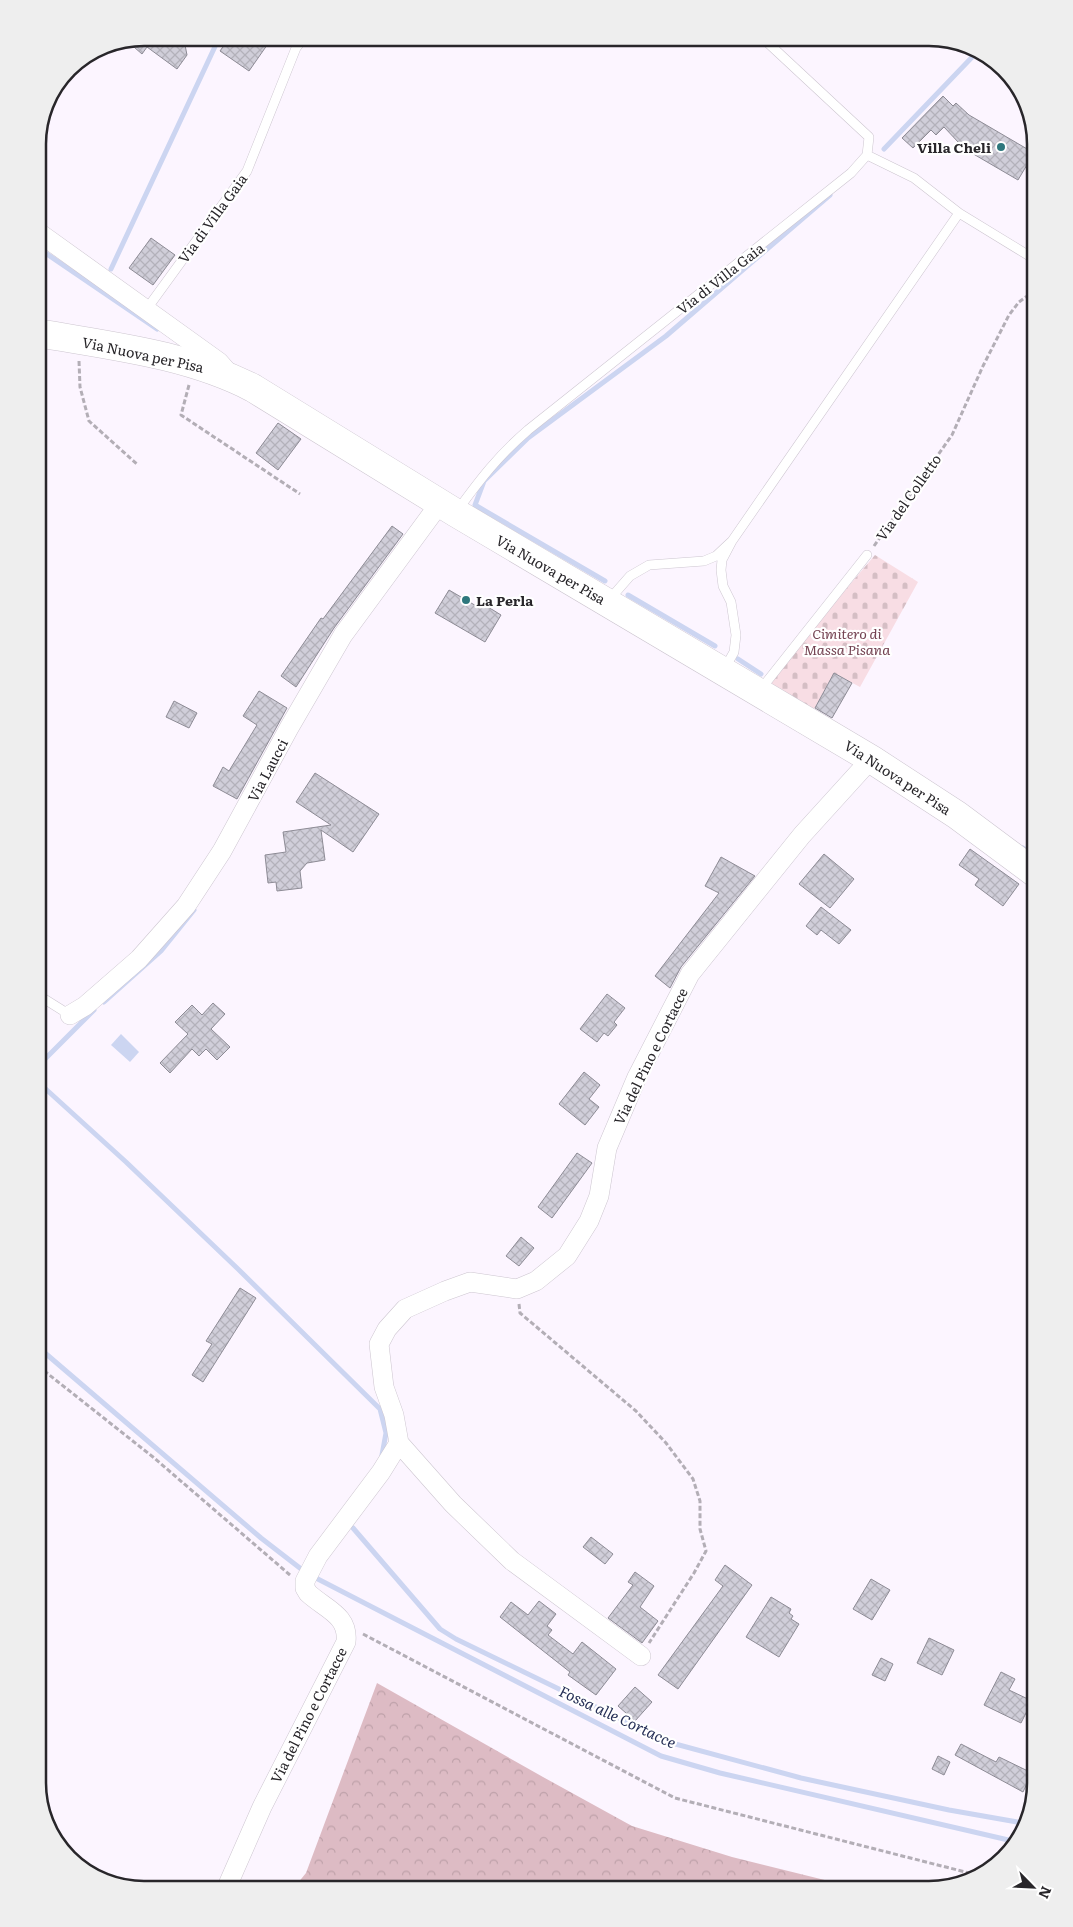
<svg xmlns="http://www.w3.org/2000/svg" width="1073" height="1927" viewBox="0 0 1073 1927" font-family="Literata,serif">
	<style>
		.forest { fill: url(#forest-crowns) }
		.cemetery { fill: url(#cemetery-stones) }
		.water { fill: #ccd5f1 }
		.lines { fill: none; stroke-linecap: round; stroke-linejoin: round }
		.stream { stroke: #ccd5f1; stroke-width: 5 }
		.building { fill: url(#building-cross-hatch); stroke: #8d8b95 }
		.lane-casing { stroke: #cdc6d0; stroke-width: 10 }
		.street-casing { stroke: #cdc6d0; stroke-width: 20 }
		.primary-casing { stroke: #cdc6d0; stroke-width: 29 }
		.path { stroke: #b3aeb6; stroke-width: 3; stroke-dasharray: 5 2.5; stroke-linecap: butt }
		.lane { stroke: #fff; stroke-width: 9 }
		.street { stroke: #fff; stroke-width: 19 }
		.primary { stroke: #fff; stroke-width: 28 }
		.poi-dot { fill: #2e777d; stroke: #fff; stroke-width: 2 }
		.labels { text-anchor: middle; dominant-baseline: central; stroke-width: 4.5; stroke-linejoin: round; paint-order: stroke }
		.poi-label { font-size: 14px; font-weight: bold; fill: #28262a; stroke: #fff; text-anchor: end }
		.street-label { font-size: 14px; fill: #28262a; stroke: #fff }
		.park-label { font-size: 14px; font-style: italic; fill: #734251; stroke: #fff }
		.water-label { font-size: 15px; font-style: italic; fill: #242e55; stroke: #fff }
		.rim { fill: none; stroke: #28262a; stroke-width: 2.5 }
	</style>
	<defs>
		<pattern id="forest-crowns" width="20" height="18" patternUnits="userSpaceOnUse" patternTransform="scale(1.25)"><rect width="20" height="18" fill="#ddbbc4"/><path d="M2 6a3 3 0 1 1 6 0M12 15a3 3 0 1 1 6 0" fill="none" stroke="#bea1a9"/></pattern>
		<pattern id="cemetery-stones" width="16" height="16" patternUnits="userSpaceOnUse" patternTransform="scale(1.25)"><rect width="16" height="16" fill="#f8dde4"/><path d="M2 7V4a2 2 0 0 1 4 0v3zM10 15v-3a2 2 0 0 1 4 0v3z" fill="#d5bec4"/></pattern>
		<pattern id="building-cross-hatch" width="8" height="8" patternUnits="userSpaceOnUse" patternTransform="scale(1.25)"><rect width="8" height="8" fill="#d0ced9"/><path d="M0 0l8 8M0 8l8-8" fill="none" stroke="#b3b1ba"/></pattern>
	</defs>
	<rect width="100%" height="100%" fill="#fcf5ff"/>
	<path class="forest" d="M377 1683 543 1777 632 1826 732 1857 861 1889H293L306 1873Z"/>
	<path class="cemetery" d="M875 555 918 582 860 687 834 673 813 711 766 683Z"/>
	<path class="water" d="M121 1034 139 1052 130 1062 111 1045Z"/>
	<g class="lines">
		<path class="stream" d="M884 149 977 52
			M38 248 157 329
			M111 269 219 38
			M605 581 475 505 484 481 528 438 666 336 830 195
			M628 595 715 646
			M738 659 761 674
			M1023 848 1035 856
			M104 1002 161 951 194 910
			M38 1066 94 1010
			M38 1082 126 1162 238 1269 380 1409 386 1433 382 1455
			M38 1347 261 1538 305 1572
			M353 1528 440 1629 456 1639 668 1742 801 1778 949 1810 1023 1823
			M312 1576 661 1756 720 1773 1017 1842
			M1014 1841 1022 1828"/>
	</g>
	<path class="building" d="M144 38H180L184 40 187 55 177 69 147 47 142 54 127 41Z
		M229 38H272L249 71 220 51Z
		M943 96 953 106 956 103 969 115 1034 153 1018 180 958 145 959 143 944 127 936 135 931 130 913 148 902 138Z
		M151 238 175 255 153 285 129 268Z
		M278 423 301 439 278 470 256 453Z
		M392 526 403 534 334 628 296 687 281 676 321 618 323 619Z
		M449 590 478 607 480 602 501 615 485 642 435 613Z
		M834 673 852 683 832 718 815 708Z
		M259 691 287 708 237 799 213 786 223 767 229 771 257 725 243 716Z
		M174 701 197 713 189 728 166 717Z
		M315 773 379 814 353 852 321 830 325 860 307 863 300 871 302 888 277 891 276 882 268 883 265 855 286 852 283 832 331 825 296 802Z
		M970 849 1019 884 1003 906 975 885 979 879 959 865Z
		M824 854 854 879 830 908 799 884Z
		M721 857 755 876 681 967 670 988 655 976 719 893 705 886Z
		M821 907 851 930 839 944 821 930 817 935 806 926Z
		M607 994 625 1008 614 1022 617 1025 608 1036 604 1033 597 1042 580 1029Z
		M213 1003 225 1014 211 1029 230 1047 217 1060 206 1049 199 1056 192 1049 170 1073 160 1063 188 1034 175 1022 192 1005 202 1015Z
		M584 1072 600 1085 589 1099 599 1107 585 1125 559 1104Z
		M577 1153 592 1163 552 1218 538 1207Z
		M521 1237 534 1248 519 1266 506 1256Z
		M240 1288 256 1298 203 1382 192 1375 212 1344 206 1341Z
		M591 1537 613 1554 605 1564 583 1547Z
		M725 1565 752 1585 678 1689 658 1675 723 1586 715 1580Z
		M635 1572 654 1586 640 1607 658 1621 642 1643 608 1618 633 1585 628 1582Z
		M871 1579 890 1590 872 1620 853 1609Z
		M771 1597 791 1609 789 1613 793 1616 791 1619 799 1624 779 1657 746 1637Z
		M539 1601 556 1614 547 1626 552 1630 548 1635 573 1654 582 1642 616 1669 596 1695 568 1675 570 1672 500 1617 511 1602 528 1615Z
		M929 1638 954 1650 942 1675 917 1663Z
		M881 1658 893 1664 885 1681 872 1675Z
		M1001 1672 1015 1679 1009 1690 1032 1701 1021 1723 984 1705Z
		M635 1687 652 1702 635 1721 618 1706Z
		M961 1744 996 1762 999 1757 1032 1773 1023 1792 955 1755Z
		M938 1756 950 1762 944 1775 932 1769Z"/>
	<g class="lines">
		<defs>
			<path id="lane" d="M867 155 914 178 959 213 1031 257
				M146 310 247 171 296 48 304 38
				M457 511C481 478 498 456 528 430L851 173 867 155 869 137 768 43 765 38
				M732 541 959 213
				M609 600 630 576 649 565 704 561 716 556 732 541 722 560 721 570 723 586 731 602 736 635 734 652 725 668
				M761 689 867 555
				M38 995 70 1015"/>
			<path id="street" d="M38 232 219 362 226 370
				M70 1015 85 1006 139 959 186 906 222 851 289 728 343 635 440 503
				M399 1443 453 1504 512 1561 641 1656
				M226 1889 262 1807 346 1642C349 1615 325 1609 308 1593L305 1588V1581L318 1556 381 1472 399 1443 394 1415 384 1387 379 1344 387 1329 405 1309 445 1291 470 1282 517 1289 536 1281 567 1256 589 1221 599 1196 607 1148 637 1077 690 974 802 835 871 759"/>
			<path id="primary" d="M38 333C111 346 187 354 253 388L456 513 871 759 957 815 1035 873"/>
		</defs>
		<use href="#lane" class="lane-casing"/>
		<use href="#street" class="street-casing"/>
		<use href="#primary" class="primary-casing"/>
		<path class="path" d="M79 361 80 387 89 421 138 465
			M189 385 181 415 300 494
			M874 546 952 435 983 366 1009 315 1019 302 1030 294H1035
			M519 1304 520 1313 636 1411 666 1443 693 1479 700 1501V1529L706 1551 694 1573 649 1643
			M38 1366 153 1457 290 1575
			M363 1634 675 1798 977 1875"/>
		<use href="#lane" class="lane"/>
		<use href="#street" class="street"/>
		<use href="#primary" class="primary"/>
	</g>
	<g class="poi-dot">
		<circle cx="1001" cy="147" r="5"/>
		<circle cx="466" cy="600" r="5"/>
	</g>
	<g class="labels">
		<g class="poi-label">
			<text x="991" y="147">Villa Cheli</text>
			<text x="476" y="600" text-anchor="start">La Perla</text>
		</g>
		<g class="street-label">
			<text transform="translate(212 218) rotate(-54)">Via di Villa Gaia</text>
			<text transform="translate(720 278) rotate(-38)">Via di Villa Gaia</text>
			<text transform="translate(143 354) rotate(12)">Via Nuova per Pisa</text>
			<text transform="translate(908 497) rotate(-55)">Via del Colletto</text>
			<text transform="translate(551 569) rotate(30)">Via Nuova per Pisa</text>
			<text transform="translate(267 770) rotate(-62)">Via Laucci</text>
			<text transform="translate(898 777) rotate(33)">Via Nuova per Pisa</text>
			<text transform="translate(650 1056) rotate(-64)">Via del Pino e Cortacce</text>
			<text transform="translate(308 1715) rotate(-63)">Via del Pino e Cortacce</text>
		</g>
		<g class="park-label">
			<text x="847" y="633">Cimitero di<tspan x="847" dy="16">Massa Pisana</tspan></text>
		</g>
		<g class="water-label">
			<text transform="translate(618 1716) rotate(25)">Fossa alle Cortacce</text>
		</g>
	</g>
	<path d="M0 0H1073V1927H0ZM144 46H929A98 98 0 0 1 1027 144V1783A98 98 0 0 1 929 1881H144A98 98 0 0 1 46 1783V144A98 98 0 0 1 144 46Z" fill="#eee" fill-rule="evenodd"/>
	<path class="rim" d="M144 46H929A98 98 0 0 1 1027 144V1783A98 98 0 0 1 929 1881H144A98 98 0 0 1 46 1783V144A98 98 0 0 1 144 46Z"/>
	<g transform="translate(1033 1887) rotate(114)" stroke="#ffffff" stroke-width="4" paint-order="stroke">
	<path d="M0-4L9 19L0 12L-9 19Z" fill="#28262a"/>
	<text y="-8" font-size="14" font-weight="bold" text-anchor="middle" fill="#28262a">N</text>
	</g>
</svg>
